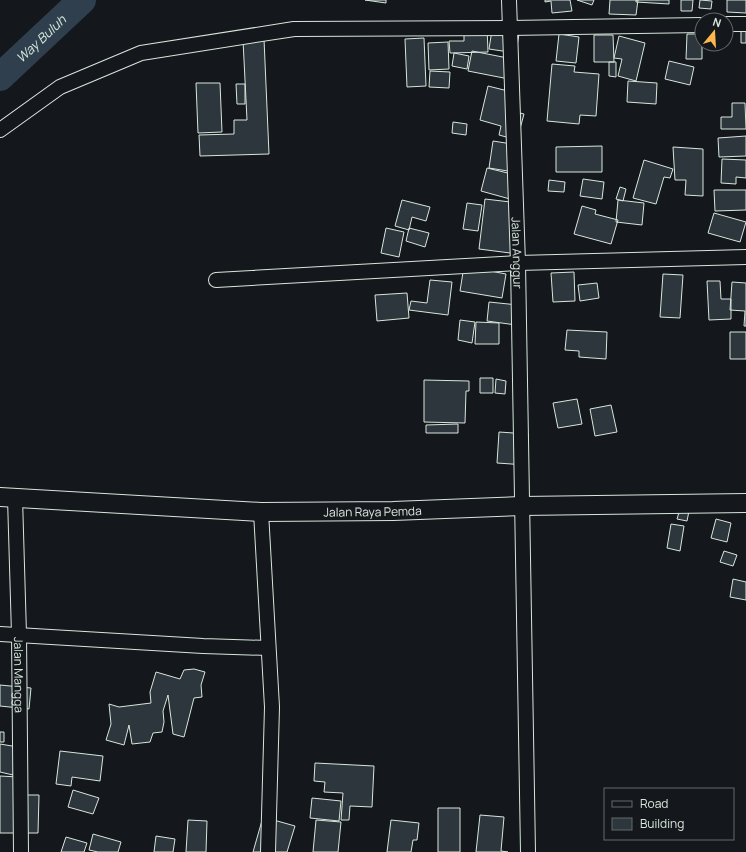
<svg xmlns="http://www.w3.org/2000/svg" width="746" height="852" viewBox="0 0 746 852" font-family="Manrope,sans-serif">
	<style>
		.lines { fill: none; stroke-linecap: round; stroke-linejoin: round }
		.river { stroke: #2f3f4d; stroke-width: 28 }
		.building { fill: #2c363c; stroke: #d8e6dc }
		.minor-casing { stroke: #d8e6dc; stroke-width: 16 }
		.tertiary-casing { stroke: #d8e6dc; stroke-width: 20 }
		.minor { stroke: #14181c; stroke-width: 14 }
		.tertiary { stroke: #14181c; stroke-width: 18 }
		.labels { text-anchor: middle; dominant-baseline: central; stroke-width: 3; stroke-linejoin: round; paint-order: stroke }
		.street-label { font-size: 12px; fill: #d8e6dc; stroke: #14181c }
		.water-label { font-size: 13px; font-style: italic; fill: #d8e6dc; stroke: #14181c }
	</style>
	<rect width="100%" height="100%" fill="#14181c"/>
	<g class="lines">
		<path class="river" id="s1" d="M0 77 82 0"/>
	</g>
	<path class="building" d="M365 0H386V3Z
		M545 0H570L572 11 552 13 551 1 545 2Z
		M577 0H594L592 5Z
		M610 0H638L636 15 609 14Z
		M636 0H669V4L636 2Z
		M681 0H693L692 11H681Z
		M700 0 712 1 711 9 699 8Z
		M727 0H746V13L727 12Z
		M487 27 488 52 450 53 449 41H464V28Z
		M741 27H746V43H741Z
		M492 30 519 34 516 53 489 49Z
		M559 34 579 37 576 63 556 61Z
		M687 34H702V59H686Z
		M594 35H613L614 62H594Z
		M619 36 645 43 636 81 618 76 622 59 614 58Z
		M424 38 426 86 407 87 405 39Z
		M264 39 269 154 200 156 199 135 234 134V120H247L243 40Z
		M448 42 449 69 429 70 428 43Z
		M472 51 518 60 514 80 468 71Z
		M454 53 469 56 467 69 452 66Z
		M669 61 694 67 690 85 665 79Z
		M609 62H616V77L609 76Z
		M552 64 575 66 574 72 599 74 596 116 580 115 579 124 547 121Z
		M430 71 450 72 449 88 429 87Z
		M628 81 657 83 656 104 627 102Z
		M196 83H220L222 132 198 133Z
		M236 84H245V104H237Z
		M488 86 512 92 508 110 524 114 517 140 499 135 501 126 480 120Z
		M732 103H745L746 129H721V117H732Z
		M453 122 467 124 466 135 452 133Z
		M746 136V156L719 157 718 138Z
		M493 141 512 144 508 171 489 168Z
		M602 146V172H556V147Z
		M673 147 703 149V196L685 195 686 180H675Z
		M722 159 746 160V178L736 177V184L721 183Z
		M644 160 673 169 670 178 664 177 656 204 633 198Z
		M487 168 516 175 510 199 481 191Z
		M583 179 604 182 602 199 580 196Z
		M549 180 565 182 564 192 548 191Z
		M620 187 626 189 623 201 616 199Z
		M714 190H746V210L715 211Z
		M485 199 519 203 518 254 479 249Z
		M402 200 430 207 426 221 412 217 409 230 395 226Z
		M618 200 644 203 642 225 616 222Z
		M467 203 482 205 478 231 463 229Z
		M582 206 596 210 595 214 618 220 611 244 574 234Z
		M714 213 746 222 740 242 708 233Z
		M386 228 404 232 399 257 381 253Z
		M409 228 429 233 425 247 406 241Z
		M464 266 506 274 502 298 460 291Z
		M574 272 575 301 553 302 551 273Z
		M663 274 683 275 680 318 660 317Z
		M430 280 452 282 448 315 409 310 411 301 427 303Z
		M707 281H720L721 299H731V319L709 320Z
		M732 282 746 283V326H744L745 311 730 310Z
		M597 283 599 298 580 301 578 285Z
		M407 293 409 318 377 321 375 295Z
		M489 302 518 305 516 325 487 321Z
		M460 320 475 322 472 343 458 340Z
		M476 322 499 323V344H475Z
		M567 330 607 332 606 359 579 357V351L565 350Z
		M730 332H746V359H730Z
		M480 378H493V393H480Z
		M496 379 506 381 505 394 495 393Z
		M424 380 469 381V391H466L465 423 424 422Z
		M577 399 582 424 558 428 553 403Z
		M611 405 617 432 595 436 590 409Z
		M458 424V433H426V425Z
		M499 432 528 434 526 465 497 463Z
		M680 509 689 511 687 521 677 519Z
		M716 519 731 523 727 542 711 538Z
		M671 524 684 526 680 551 667 548Z
		M724 551 737 555 733 566 720 562Z
		M733 579 746 582V600L730 597Z
		M194 669 205 672 201 685 202 697 194 698 184 737 173 734 168 695 163 711 164 722 162 732 153 733 150 742 132 744 129 725 124 745 106 740 111 724 109 704 119 707 151 703 150 692 156 672 180 679 184 670Z
		M0 685 31 688 29 709 0 706Z
		M0 732H4V742H0Z
		M0 744 18 747 13 775 0 772Z
		M60 751 103 756 100 781 72 777 71 786 56 784Z
		M315 763 374 766 372 807 350 806 349 820H341L343 793 324 792 325 782 314 781Z
		M0 776 18 777V795H39L38 833H0Z
		M73 790 99 798 93 814 68 807Z
		M312 798 341 801 339 821 310 818Z
		M438 808H460V852H438Z
		M480 815 504 817 501 851 508 852H476Z
		M263 817 295 826 287 852H253Z
		M188 820 207 821 206 852H186Z
		M316 820 341 822 338 852H313Z
		M391 820 419 823 417 840H413L411 852H387Z
		M93 834 121 842 118 852H98L89 850Z
		M156 836 175 839 173 852H154Z
		M66 837 87 843 84 852H61Z"/>
	<g class="lines">
		<defs>
			<g id="minor">
				<path id="s2" d="M509 0 518 263 528 852"/>
				<path d="M726 24H746"/>
				<path d="M0 130 60 87 141 53 294 29 509 28 702 25"/>
				<path d="M216 280 518 263 746 257"/>
				<path id="s3" d="M15 498 19 634 21 852"/>
				<path d="M261 512 272 707 268 852"/>
				<path d="M0 634 203 646 268 648"/>
			</g>
			<g id="tertiary">
				<path id="s4" d="M0 497 261 512 393 511 522 506 746 503"/>
			</g>
		</defs>
		<use href="#minor" class="minor-casing"/>
		<use href="#tertiary" class="tertiary-casing"/>
		<use href="#minor" class="minor"/>
		<use href="#tertiary" class="tertiary"/>
	</g>
	<g class="labels">
		<g class="street-label">
			<text stroke="none"><textPath href="#s2" startOffset="253">Jalan Anggur</textPath></text>
			<text stroke="none"><textPath href="#s4" startOffset="373">Jalan Raya Pemda</textPath></text>
			<text stroke="none"><textPath href="#s3" startOffset="177">Jalan Mangga</textPath></text>
		</g>
		<g class="water-label">
			<text stroke="none"><textPath href="#s1" startOffset="56">Way Buluh</textPath></text>
		</g>
	</g>
	<rect x="604" y="788" width="130" height="52" fill="#14181c" stroke="#626a69"/>
	<rect x="612" y="801" width="20" height="6" fill="#14181c" stroke="#626a69"/>
	<text x="640" y="808" font-size="12" fill="#d8e6dc">Road</text>
	<rect x="612" y="818" width="20" height="12" fill="#2c363c" stroke="#626a69"/>
	<text x="640" y="828" font-size="12" fill="#d8e6dc">Building</text>
	<g transform="translate(714 32) rotate(18)"><circle r="19" fill="#14181c" stroke="#626a69"/>
	<path d="M0-3L7 15L0 10L-7 15Z" fill="#ffb74d"/>
	<text y="-6" font-size="11" font-weight="bold" text-anchor="middle" fill="#d8e6dc">N</text>
	</g>
</svg>
